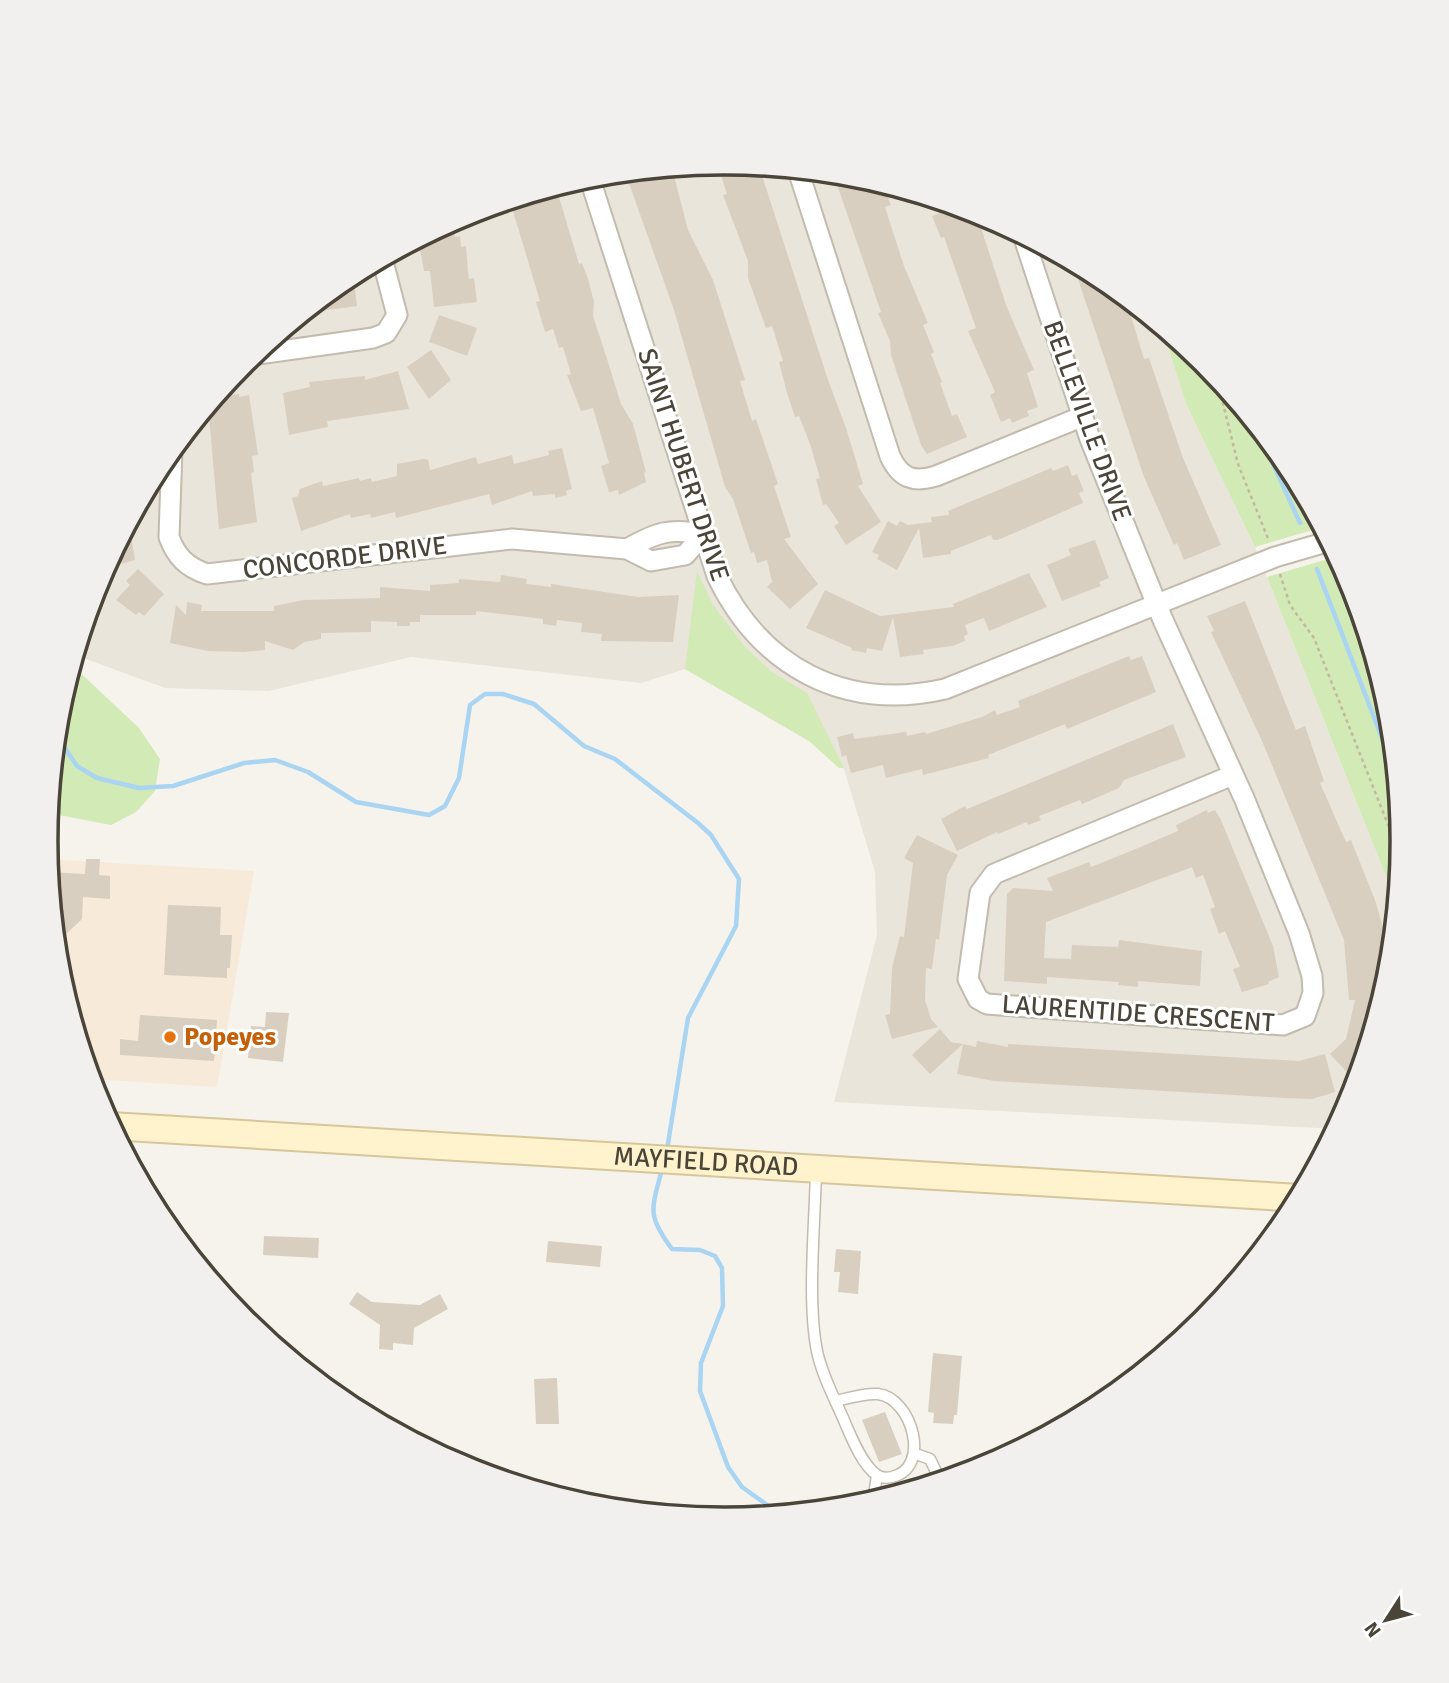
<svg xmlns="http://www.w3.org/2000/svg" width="1449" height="1683" viewBox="0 0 1449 1683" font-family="Signika,sans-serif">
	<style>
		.residential { fill: #eae5da }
		.commercial { fill: #f7ead8 }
		.green { fill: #d2eab5 }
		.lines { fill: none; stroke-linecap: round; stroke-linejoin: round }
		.stream { stroke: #a9d4f2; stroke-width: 4.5 }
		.building { fill: #d8cfc1 }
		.lane-casing { stroke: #c2bbae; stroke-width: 13 }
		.street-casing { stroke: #c2bbae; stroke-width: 23 }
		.secondary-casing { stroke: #d6c79b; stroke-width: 30 }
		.path { stroke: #c4b79f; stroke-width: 2.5; stroke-dasharray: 3.5 3.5; stroke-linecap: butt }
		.lane { stroke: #fff; stroke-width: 10 }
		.street { stroke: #fff; stroke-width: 19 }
		.secondary { stroke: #fff3cd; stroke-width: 26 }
		.food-dot { fill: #e8710a; stroke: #fff; stroke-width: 2.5 }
		.labels { text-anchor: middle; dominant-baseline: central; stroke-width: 6; stroke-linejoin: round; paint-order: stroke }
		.street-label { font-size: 26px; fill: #4b4439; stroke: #fff }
		.food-label { font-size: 26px; font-weight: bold; fill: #c56008; stroke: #fff; text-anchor: start }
		.rim { fill: none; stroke: #4b4439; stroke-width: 3.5 }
	</style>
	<rect width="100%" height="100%" fill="#f6f3ec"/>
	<path class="residential" d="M725 163 857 176 985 214 1102 277 1161 325 1186 404 1255 547 1397 904 1390 974 1352 1102 1337 1129 834 1102 877 935 875 872 844 769 809 741 685 669 641 683 411 657 269 691 165 688 75 655 97 581 160 464 245 361 348 277 465 214 592 175Z"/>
	<path class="commercial" d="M47 853 61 860 254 871 217 1087 90 1079 58 974Z"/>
	<path class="green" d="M1161 325 1205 362 1289 465 1323 527 1255 547 1186 404Z
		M1338 556C1381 636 1400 750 1403 840 1404 861 1399 883 1397 904L1267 577Z
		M697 571 713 605 746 648 772 672 807 693 844 768H839L809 741 685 669Z
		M72 665 139 728 160 759 155 791 136 812 111 825 48 813 59 709Z"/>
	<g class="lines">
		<path class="stream" d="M1254 422 1300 523
			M1317 569 1397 777
			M56 735 77 766 97 778 139 788 173 786 244 763 275 760 308 772 356 802 429 815 445 806 459 778 470 705 485 694H503L534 704 584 746 615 759 698 823 711 835 739 879 736 926 688 1018 667 1150
			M662 1169C652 1209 646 1214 672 1249L700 1250 715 1256 722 1268 723 1306 701 1363 700 1391 728 1467 742 1487 781 1515"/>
	</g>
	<path class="building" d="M728 163 759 166 827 377 846 428 863 484 858 486 881 522 846 545 834 526 839 523 826 504 823 505 816 479 820 478 810 444 799 416 795 417 787 393 779 362 783 361 772 326 766 328 748 278V261L723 195 727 194 718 166Z
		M672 168 688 230 713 280 745 380 740 381 752 421 756 419 778 484 774 486 791 537 784 539 818 584 790 609 767 587 772 582 767 560 757 563 754 552 751 553 733 499 725 487 674 310 625 172Z
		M833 173 857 176 882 183 891 205 885 207 904 266 928 323 923 325 934 352 931 354 942 382 940 383 952 416 957 414 967 437 927 454 921 445 891 355 890 341 878 313 881 312Z
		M556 187 579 264 582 263 588 279 594 302 593 316 608 362 621 404 633 424 646 472 644 473 646 482 619 495 618 490 609 492 601 466 609 463 593 408 581 411 567 375 571 374 563 347 559 348 553 329 545 332 536 302 540 301 510 201Z
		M933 199 976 212 1006 305 1034 370 1027 373 1038 407 1027 411 1029 416 1012 423 1010 418 1001 422 990 395 995 392 968 331 976 328 944 237 941 238 932 216 940 213Z
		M453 220 455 237 460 236 461 247 466 246 468 271 469 279 474 278 477 302 434 307 430 271H424L418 239Z
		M1072 261 1102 277 1125 296 1144 359 1149 358 1183 458 1221 545 1184 560 1177 543 1174 545 1144 477Z
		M353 274 357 306 304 313 348 277Z
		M439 315 477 328 467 356 429 342Z
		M431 350 451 380 429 399 407 367Z
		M398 371 409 409 327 421 328 427 289 435 283 393 310 387 309 382 365 376V380Z
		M239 394V397L249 395 256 441 258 455 252 456 254 472 251 473 257 522 219 529 208 405 215 397Z
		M562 448 572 489 566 491 567 495 555 498V494L533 496 532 491 492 505 489 494 396 518 395 512 371 518 370 514 351 518 350 514 301 531 292 498 298 496 300 489 322 481 323 486 359 478 360 481 371 478 372 482 397 476V464L424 459 428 460 430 470 476 457 478 464 512 455 514 464 549 455 548 451Z
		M1068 465 1072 476 1077 474 1084 491 1079 493 1083 503 998 540H993L991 535 951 551V554L923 558 919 528 897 570 877 559 879 555 872 552 888 521 897 526 900 521 908 525 932 522 931 517 949 515 948 511 996 491 1051 468 1053 471Z
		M129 523 135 560 105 568 116 547Z
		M1095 540 1109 578 1099 582 1101 586 1062 601 1047 565 1071 555 1068 549Z
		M138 569 164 594 144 616 139 612 136 615 116 600 130 585 126 581Z
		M1029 573 1047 607 989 631 984 618 965 625 968 634 964 636 965 641 952 646 923 650 924 654 900 657 893 617 882 651 867 648 866 653 851 650 852 648 806 628 825 590 880 616 954 607 953 604Z
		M501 575 527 579 526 584 551 587V584L638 597 679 595 673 642 601 641 602 634 581 632 582 623 557 620 556 626 543 624V619L476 611V615H420V622H410V626H397V622L371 621V632L321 633V639L304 642 293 650 265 641V650L244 652 208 651 170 643 176 605 186 615 187 602 202 605 201 611H274V606L304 600 380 598V587L430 591V585L459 583V579L500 582Z
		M1245 601 1296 730 1305 726 1324 781 1320 783 1346 842 1351 840 1375 900 1385 935 1389 934 1392 956V961H1387L1388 983 1357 1083 1330 1054 1346 1039 1355 1000H1349L1344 940 1262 741 1211 632 1214 631 1207 616Z
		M1129 656 1131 660 1142 656 1156 692 1067 729 1065 724 988 755 989 758 923 775 922 769 886 778 883 765 851 773 846 755 842 757 837 737 853 733 854 739 906 732 907 736 925 732 926 734 982 717 995 710 997 715 1020 707 1018 701Z
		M1173 724 1186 757 1124 780 1119 788 1082 804 1080 800 1039 816 1041 820 1028 825 1027 822 998 834 997 832 957 851 941 819 965 806 967 809Z
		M1207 810 1208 813 1215 810 1221 820 1273 946 1279 977 1268 982 1269 984 1242 992 1233 969 1240 967 1225 931 1219 934 1210 909 1215 907 1203 875 1196 878 1192 867 1046 922 1044 958 1071 959 1072 945 1118 947 1119 940 1202 951 1200 986 1138 981V987L1118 985 1119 982 1047 977V984L1004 981 1007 894 1013 888 1053 891 1047 878 1089 862 1091 867 1138 848 1178 831 1176 825Z
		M917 835 958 855 947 875 939 940 936 939 932 969 926 968 925 1000 931 1019 938 1027 892 1039 885 1015 890 1014 892 968 900 936 904 937 913 863 904 858Z
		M86 859H100L99 875 110 876V899L83 897 82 919 65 935 55 934 48 872 85 874Z
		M168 905 221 907 220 935H232L230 968H227V978L164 975Z
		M266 1012 289 1013 283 1062 248 1058 251 1026 265 1027Z
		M140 1015 217 1020 214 1061 120 1055V1039L138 1041Z
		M940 1029 951 1042 963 1044 930 1074 912 1055Z
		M977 1041 1008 1047V1044L1299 1061 1325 1054 1335 1092 1312 1099 1284 1098 994 1081 957 1074 963 1044 976 1047Z
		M264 1236 319 1238 318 1258 263 1255Z
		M548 1241 602 1246 600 1267 546 1262Z
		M836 1249 861 1251 858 1294 838 1292 840 1272H834Z
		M357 1292 372 1302 420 1305 440 1294 448 1309 414 1328 413 1345 393 1343V1350L379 1349 380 1325 349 1304Z
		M933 1353 962 1356 957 1415H954L953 1424 933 1423 934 1413 928 1412Z
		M557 1378 559 1424H536L534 1379Z
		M885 1412 902 1454 879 1462 862 1420Z"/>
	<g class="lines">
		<defs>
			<path id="lane" d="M816 1170C815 1222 807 1302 817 1351 822 1376 836 1401 846 1425 852 1439 863 1466 877 1475 881 1478 887 1478 892 1477 932 1468 912 1398 878 1394 864 1393 849 1398 836 1401
				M916 1454 930 1459 941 1482
				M873 1503 877 1475"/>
			<path id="street" d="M798 170 890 456C900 478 913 483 936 476L1081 417
				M589 176 717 576C761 667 844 712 945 689L1275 557 1330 541
				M1023 235 1090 439 1163 620 1244 798 1299 933 1312 976 1313 993 1305 1016 1283 1025 1000 1005 987 1004 978 999 968 979 980 893 994 874 1233 775
				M252 355 373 338 386 333 397 315 382 258
				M172 449 169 537C176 556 186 567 207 574L512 539 627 549 651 561 685 555 704 534
				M627 549C657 532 669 528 704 534"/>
			<g id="secondary">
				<path id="s1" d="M110 1126 1300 1198"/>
			</g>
		</defs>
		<use href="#lane" class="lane-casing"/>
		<use href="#street" class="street-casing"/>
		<use href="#secondary" class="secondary-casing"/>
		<path class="path" d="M1216 375 1238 464 1269 541
			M1280 574 1290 605 1314 638 1402 860"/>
		<use href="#lane" class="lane"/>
		<use href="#street" class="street"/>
		<use href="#secondary" class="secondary"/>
	</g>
	<circle class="food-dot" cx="170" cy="1037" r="7"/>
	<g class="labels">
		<g class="street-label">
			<text transform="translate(1087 421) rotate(70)">BELLEVILLE DRIVE</text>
			<text transform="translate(683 465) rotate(72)">SAINT HUBERT DRIVE</text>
			<text transform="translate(345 558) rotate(-7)">CONCORDE DRIVE</text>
			<text transform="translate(1138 1014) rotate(4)">LAURENTIDE CRESCENT</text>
			<text stroke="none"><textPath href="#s1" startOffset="597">MAYFIELD ROAD</textPath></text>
		</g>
		<g class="food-label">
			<text x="184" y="1037">Popeyes</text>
		</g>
	</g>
	<path d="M0 0H1449V1683H0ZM58 841a666 666 0 1 1 1332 0a666 666 0 1 1-1332 0Z" fill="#f1f0ef" fill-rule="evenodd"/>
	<path class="rim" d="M58 841a666 666 0 1 1 1332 0a666 666 0 1 1-1332 0Z"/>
	<g transform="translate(1386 1620) rotate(234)" stroke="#ffffff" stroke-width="5" paint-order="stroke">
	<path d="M0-5L12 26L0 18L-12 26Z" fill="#4b4439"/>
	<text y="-10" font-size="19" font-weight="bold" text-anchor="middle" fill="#4b4439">N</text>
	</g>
</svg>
